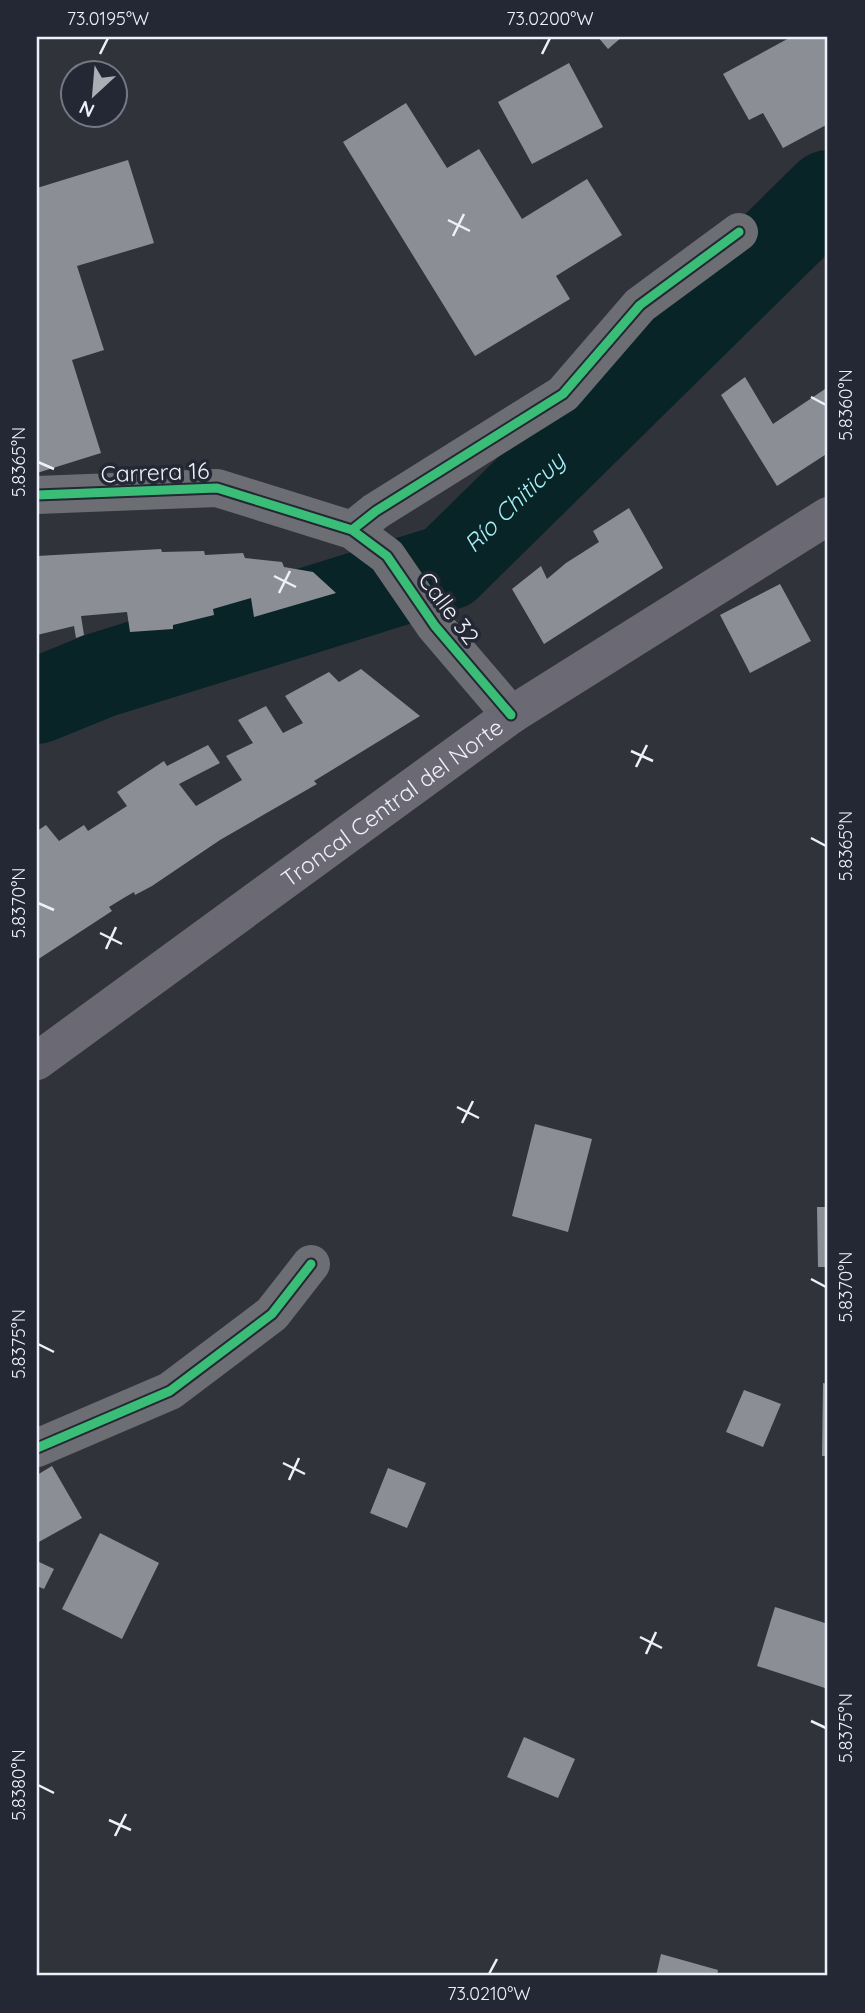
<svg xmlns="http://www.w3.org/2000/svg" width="865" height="2013" viewBox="0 0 865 2013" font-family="Quicksand,sans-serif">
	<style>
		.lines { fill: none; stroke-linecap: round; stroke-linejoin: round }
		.river { stroke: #082427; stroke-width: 86 }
		.building { fill: #8b8f95 }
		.minor { stroke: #6c6e74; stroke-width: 38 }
		.trunk { stroke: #6b6a74; stroke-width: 38 }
		.cycleway-casing { stroke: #242734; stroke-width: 13 }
		.cycleway { stroke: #3abd76; stroke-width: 9 }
		.ticks { fill: none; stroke: #eef0f9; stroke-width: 2.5 }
		.labels { text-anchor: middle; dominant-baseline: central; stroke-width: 7; stroke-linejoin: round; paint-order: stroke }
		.street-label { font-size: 23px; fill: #eef0f9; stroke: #242734 }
		.water-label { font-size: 24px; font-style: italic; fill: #a9eff8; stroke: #242734 }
		.neatline { fill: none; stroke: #eef0f9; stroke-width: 2.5 }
		.ticks-label { font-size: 18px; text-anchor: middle; fill: #eef0f9 }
	</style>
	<rect width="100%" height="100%" fill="#31333a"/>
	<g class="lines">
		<path class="river" id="s1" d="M37 701 101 675 448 567 828 193"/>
	</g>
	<path class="building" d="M598 37H622L608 49Z
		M791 37H824L828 45V124L783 148 763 113 749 120 723 74Z
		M569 63 603 127 532 164 498 102Z
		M406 103 447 168 479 149 522 219 587 179 622 235 556 276 570 299 475 356 343 142Z
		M128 160 154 243 77 266 104 350 72 360 101 453 37 473V188Z
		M745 377 773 424 828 387V453L777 486 721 395Z
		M629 508 663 568 544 644 512 589 541 566 547 579 566 563 599 542 593 531Z
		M161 549 162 552 204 551 205 555 243 553 245 558 282 562 284 567 313 572 336 593 254 617 251 598 213 609 214 615 173 625V629L130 632 127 612 81 616 84 635 76 638 74 626 37 635V556Z
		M780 584 811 641 750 673 720 615Z
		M361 669 420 716 314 781 317 784 220 840 152 886 135 895 134 892 122 899 109 907 112 911 37 960V831L46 825 59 841 84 825 88 831 127 806 117 792 164 761 167 766 208 745 220 763 179 784 196 806 242 780 226 756 253 743 238 720 266 706 283 733 303 723 285 696 329 672 339 682Z
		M535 1124 592 1139 568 1232 512 1216Z
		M817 1207H828V1267H818Z
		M823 1383 828 1384V1456H822Z
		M744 1390 781 1404 763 1447 726 1432Z
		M52 1466 82 1518 37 1543V1475Z
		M388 1468 426 1483 407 1528 370 1513Z
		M100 1533 159 1563 122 1639 62 1609Z
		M37 1561 54 1569 44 1589 37 1586Z
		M775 1607 828 1624V1689L757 1666Z
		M524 1737 575 1759 558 1798 507 1777Z
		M661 1954 718 1970 717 1976H656Z"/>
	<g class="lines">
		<path class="minor" d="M37 495 217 488 352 530 387 556 435 626 511 715
			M352 530 376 511 563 394 640 305 739 232
			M37 1448 170 1391 272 1314 311 1264"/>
		<path class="trunk" id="s2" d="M37 1061 511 715 828 516"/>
		<defs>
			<path id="cycleway" d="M37 495 217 488 352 530 387 556 435 626 511 715
				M352 530 376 511 563 394 640 305 739 232
				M37 1448 170 1391 272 1314 311 1264"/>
		</defs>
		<use href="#cycleway" class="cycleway-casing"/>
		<use href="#cycleway" class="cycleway"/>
	</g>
	<path class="ticks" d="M100 54 108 38M542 54 550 38M448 220 470 231M453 236 464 214M811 397 826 405M38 462 54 469M274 576 296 587M279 593 290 571M631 751 653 761M636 767 647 745M811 838 826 846M38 903 54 910M100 933 122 944M106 949 116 927M457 1107 479 1118M462 1123 473 1101M811 1279 826 1287M38 1344 54 1352M283 1463 305 1474M289 1480 299 1458M640 1637 662 1648M646 1654 656 1632M811 1721 826 1728M38 1785 54 1793M109 1820 131 1830M115 1836 126 1814M489 1974 497 1959"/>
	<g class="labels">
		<g class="street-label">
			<text transform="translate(155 472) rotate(-2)">Carrera 16</text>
			<text transform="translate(449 608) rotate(53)">Calle 32</text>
			<text stroke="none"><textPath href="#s2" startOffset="439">Troncal Central del Norte</textPath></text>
		</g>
		<g class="water-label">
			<text stroke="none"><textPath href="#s1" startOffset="525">Río Chiticuy</textPath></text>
		</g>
	</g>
	<rect width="865" height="2013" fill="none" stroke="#242734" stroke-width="77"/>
	<g transform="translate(94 94) rotate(206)"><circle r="33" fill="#242734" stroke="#757783" stroke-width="2"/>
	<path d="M0-5L12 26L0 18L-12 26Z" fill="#acaeb6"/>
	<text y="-10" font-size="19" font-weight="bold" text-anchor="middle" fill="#eef0f9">N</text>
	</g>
	<rect x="38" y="38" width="788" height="1936" class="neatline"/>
	<g class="ticks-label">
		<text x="108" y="25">73.0195°W</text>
		<text x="550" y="25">73.0200°W</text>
		<text transform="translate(846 405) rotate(-90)" y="6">5.8360°N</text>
		<text transform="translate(19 462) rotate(-90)" y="6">5.8365°N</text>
		<text transform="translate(846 846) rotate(-90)" y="6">5.8365°N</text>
		<text transform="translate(19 903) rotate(-90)" y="6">5.8370°N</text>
		<text transform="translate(846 1287) rotate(-90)" y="6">5.8370°N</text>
		<text transform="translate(19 1344) rotate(-90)" y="6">5.8375°N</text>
		<text transform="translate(846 1728) rotate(-90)" y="6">5.8375°N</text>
		<text transform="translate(19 1785) rotate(-90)" y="6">5.8380°N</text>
		<text x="489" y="2000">73.0210°W</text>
	</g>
</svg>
